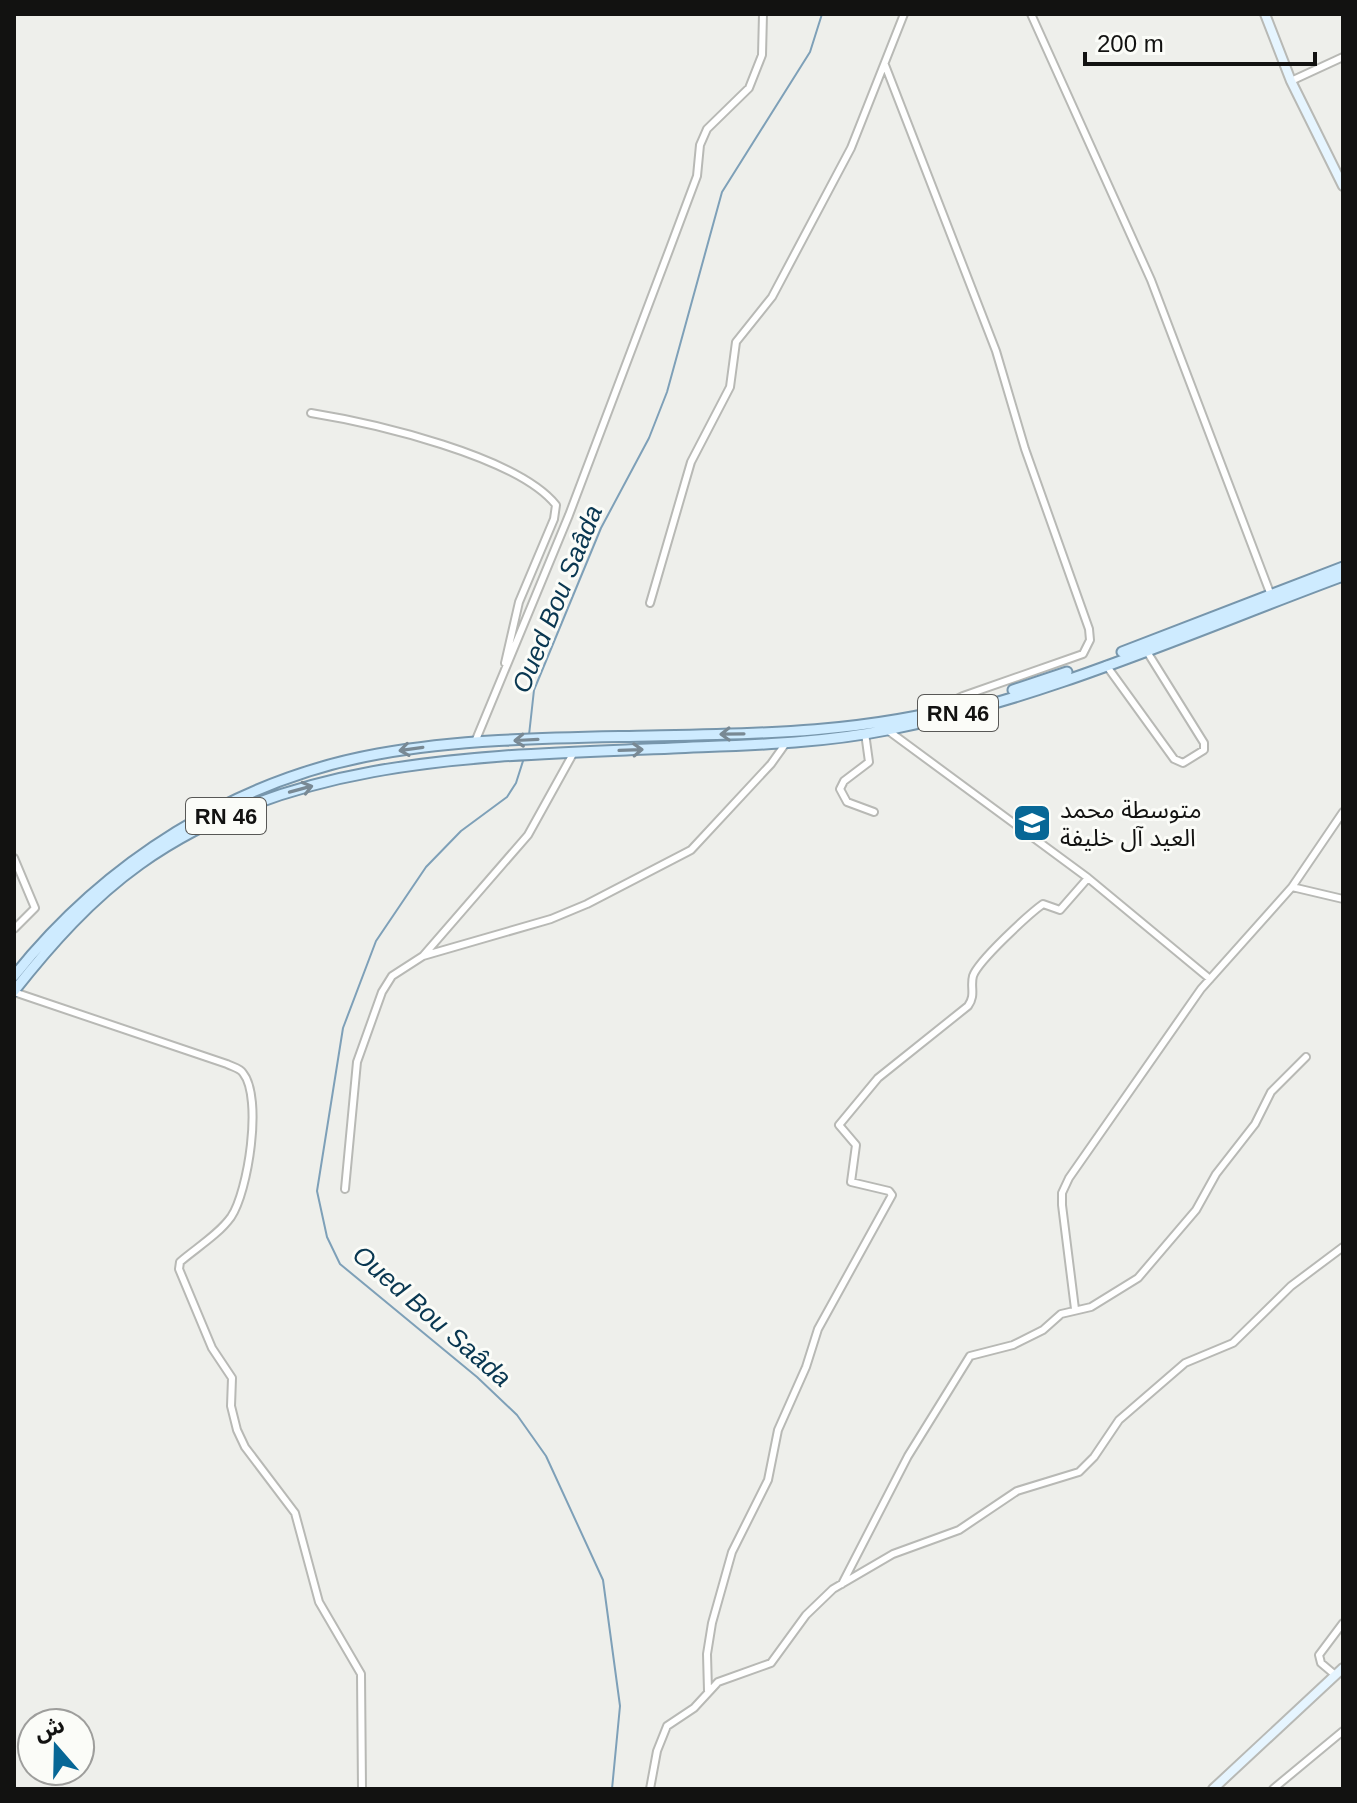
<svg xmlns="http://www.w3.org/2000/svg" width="1357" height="1803" viewBox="0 0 1357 1803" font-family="Arial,'Noto Sans Arabic',sans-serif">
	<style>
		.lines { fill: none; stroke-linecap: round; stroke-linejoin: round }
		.stream { stroke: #7ea0b8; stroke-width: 2 }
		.minor-casing { stroke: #b8b9b5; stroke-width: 10 }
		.secondary-casing { stroke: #b8b9b5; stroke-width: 12 }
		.primary-casing { stroke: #7796ac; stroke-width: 13 }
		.minor { stroke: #fff; stroke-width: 6 }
		.secondary { stroke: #e6f5ff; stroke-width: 8 }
		.primary { stroke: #ceebff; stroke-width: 9 }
		.oneway { stroke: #798994 }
		.labels { text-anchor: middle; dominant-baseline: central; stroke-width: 6; stroke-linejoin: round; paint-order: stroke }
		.shield { fill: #fbfcf8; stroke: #585856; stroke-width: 2 }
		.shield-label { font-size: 22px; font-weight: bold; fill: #121211 }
		.poi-label { font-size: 24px; fill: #121211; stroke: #fbfcf8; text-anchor: start }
		.water-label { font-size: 26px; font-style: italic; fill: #093751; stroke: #fbfcf8 }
	</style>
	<rect width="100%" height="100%" fill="#eeefeb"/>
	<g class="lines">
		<path class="stream" d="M529 735 534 690 601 528 649 438 667 392 722 192 810 52 822 14
			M523 761 516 783 507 797 461 831 426 867 376 941 343 1028 317 1191 327 1237 340 1264 477 1377 517 1415 546 1456 603 1580 620 1706 612 1789"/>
		<defs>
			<path id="minor" d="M1031 14 1151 280 1272 598
				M885 65 996 351 1025 449 1089 629 1090 640 1083 654 963 696 939 708
				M1291 81 1343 57
				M311 413C373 423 517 456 556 505L554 519 519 602 505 663
				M650 603 691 462 730 387 736 342 772 297 851 148 904 14
				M1106 665 1174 759 1183 763 1204 750V743L1146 650
				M886 729 1088 878 1210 979
				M865 733 869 762 844 781 840 789 847 802 874 812
				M475 742 569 515 670 248 697 176 700 145 707 129 749 88 762 55 763 14
				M14 858 35 908 14 929
				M1292 887 1343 812
				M423 956 528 835 574 752
				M14 992 227 1064C233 1067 240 1068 243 1073 263 1098 248 1192 231 1217 218 1235 196 1248 180 1262L179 1269 212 1348 232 1378 231 1406 237 1430 245 1447 295 1513 319 1602 361 1674 362 1789
				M345 1189 357 1062 382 992 392 976 423 956 551 919 587 904 691 850 771 764 786 743
				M1075 1309 1062 1205V1193L1069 1178 1201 989 1292 887 1343 899
				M842 1584 908 1456 970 1356 1013 1345 1043 1330 1061 1314 1091 1307 1138 1278 1196 1210 1216 1174 1255 1124 1271 1092 1306 1057
				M1334 1674 1321 1663 1319 1655 1343 1623
				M708 1691 707 1654 712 1623 732 1552 768 1480 778 1430 806 1367 818 1329 892 1195 889 1191 851 1182 856 1145 839 1125 878 1078 968 1006C976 995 970 987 973 976 978 961 1029 914 1043 904L1060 910 1088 878
				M650 1789 657 1751 667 1726 694 1708 718 1682 771 1663 806 1615 833 1589 893 1554 959 1530 1017 1491 1079 1472 1094 1457 1119 1420 1185 1363 1233 1343 1291 1286 1343 1247
				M1273 1789 1343 1731"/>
			<path id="secondary" d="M1265 14 1291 81 1343 186
				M1213 1789 1343 1668"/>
			<path id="primary" d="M1122 652 1343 567
				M1013 690 1067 672
				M14 976C105 862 234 780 378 754 468 738 559 738 650 736 758 734 863 733 968 704
				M14 991C51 944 91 899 140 864 294 754 492 756 673 748 744 745 817 744 887 730 1044 699 1194 631 1343 576"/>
		</defs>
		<use href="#minor" class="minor-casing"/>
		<use href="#secondary" class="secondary-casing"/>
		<use href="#primary" class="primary-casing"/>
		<use href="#minor" class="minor"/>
		<use href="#secondary" class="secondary"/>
		<use href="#primary" class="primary"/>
	</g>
	<defs><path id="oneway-shaft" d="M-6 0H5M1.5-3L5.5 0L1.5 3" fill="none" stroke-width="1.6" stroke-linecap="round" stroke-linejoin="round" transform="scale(2)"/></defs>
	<g class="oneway">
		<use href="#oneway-shaft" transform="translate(732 734) rotate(179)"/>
		<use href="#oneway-shaft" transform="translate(526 740) rotate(177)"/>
		<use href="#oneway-shaft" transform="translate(411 749) rotate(172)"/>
		<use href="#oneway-shaft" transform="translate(631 750) rotate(-2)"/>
		<use href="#oneway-shaft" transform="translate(301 789) rotate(-15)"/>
	</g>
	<defs>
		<symbol id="school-square" viewBox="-11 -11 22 22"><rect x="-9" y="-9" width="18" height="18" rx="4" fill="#076796" stroke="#fbfcf8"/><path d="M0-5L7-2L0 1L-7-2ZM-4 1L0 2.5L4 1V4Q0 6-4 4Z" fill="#fff"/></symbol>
	</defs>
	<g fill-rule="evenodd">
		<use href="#school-square" x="1010" y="801" width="44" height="44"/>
	</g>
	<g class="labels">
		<g class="shield">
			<rect x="918" y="695" width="80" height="36" rx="6"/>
			<rect x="186" y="798" width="80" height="36" rx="6"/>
		</g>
		<g class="shield-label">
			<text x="958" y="713">RN 46</text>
			<text x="226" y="816">RN 46</text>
		</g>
		<g class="poi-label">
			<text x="1060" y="809">متوسطة محمد<tspan x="1060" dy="28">العيد آل خليفة</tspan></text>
		</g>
		<g class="water-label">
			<text transform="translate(557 599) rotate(-68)">Oued Bou Saâda</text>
			<text transform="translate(432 1316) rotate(41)">Oued Bou Saâda</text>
		</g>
	</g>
	<rect width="1357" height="1803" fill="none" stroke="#121211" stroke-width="32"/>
	<g transform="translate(56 1747) rotate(340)"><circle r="38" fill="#fbfcf8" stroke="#9e9e9c" stroke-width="2"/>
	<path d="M0-6L14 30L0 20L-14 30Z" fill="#076796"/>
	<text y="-12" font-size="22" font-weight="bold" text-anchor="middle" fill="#121211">ش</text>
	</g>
	<path d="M1085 52v12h230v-12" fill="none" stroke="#121211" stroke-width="4"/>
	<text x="1097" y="52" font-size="24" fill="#121211" stroke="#fbfcf8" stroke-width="6" paint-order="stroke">200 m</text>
</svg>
